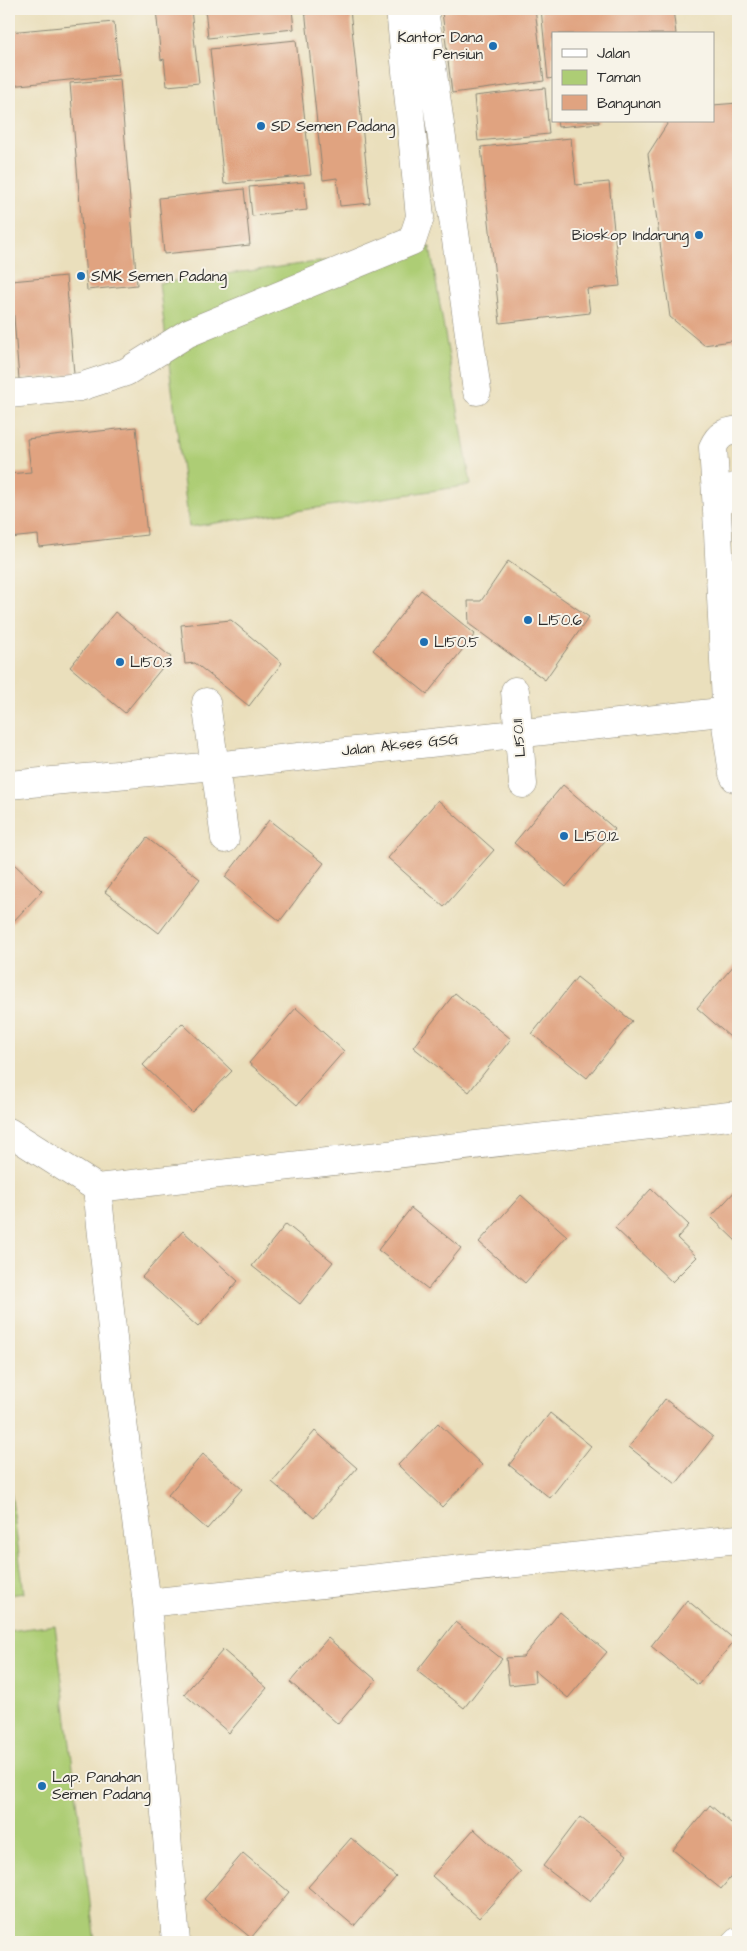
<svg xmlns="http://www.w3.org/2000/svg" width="747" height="1951" viewBox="0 0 747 1951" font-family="'Architects Daughter',sans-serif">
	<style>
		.green { fill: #adcd75; stroke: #6c7c50 }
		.building { fill: #e0a380 }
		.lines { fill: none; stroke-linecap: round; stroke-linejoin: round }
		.minor-casing { stroke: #8a8574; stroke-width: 29 }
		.minor { stroke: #fff; stroke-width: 28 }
		.poi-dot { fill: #1f6fb2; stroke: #f7f3e8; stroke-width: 2 }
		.labels { text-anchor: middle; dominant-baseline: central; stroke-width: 4; stroke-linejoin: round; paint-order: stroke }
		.poi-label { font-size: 15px; fill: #2b2b2b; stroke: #f7f3e8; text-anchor: start }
		.street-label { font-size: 15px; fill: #2b2b2b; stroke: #f7f3e8 }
	</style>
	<rect width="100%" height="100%" fill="#f7f3e8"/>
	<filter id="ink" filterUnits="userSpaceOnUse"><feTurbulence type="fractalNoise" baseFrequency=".02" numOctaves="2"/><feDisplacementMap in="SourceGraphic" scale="10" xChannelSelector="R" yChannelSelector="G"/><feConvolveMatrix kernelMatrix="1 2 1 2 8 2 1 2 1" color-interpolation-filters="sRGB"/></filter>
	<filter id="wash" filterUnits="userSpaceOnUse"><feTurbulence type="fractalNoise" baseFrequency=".0096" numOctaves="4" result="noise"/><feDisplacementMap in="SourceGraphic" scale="20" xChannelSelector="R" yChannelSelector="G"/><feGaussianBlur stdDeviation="1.12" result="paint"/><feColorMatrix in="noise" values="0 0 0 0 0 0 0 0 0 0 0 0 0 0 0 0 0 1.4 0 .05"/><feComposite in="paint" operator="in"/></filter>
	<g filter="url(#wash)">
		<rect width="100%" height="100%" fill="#eadfbc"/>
		<path class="green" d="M430 247 471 485 189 527 159 283Z
			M9 1476 24 1593 9 1595Z
			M55 1625 95 1942H9V1631Z"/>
		<g id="blocks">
			<path class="building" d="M156 9H191L199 83 167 86 164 59 161 60Z
				M205 9H292L294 29 208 38Z
				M305 9H350L370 203 340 206 337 178 323 180Z
				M464 9H535L544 81 452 93 442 12Z
				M541 9H673L676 34H553V78L548 79Z
				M114 22 119 75 9 86V32Z
				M296 40 311 175 224 184 210 49Z
				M120 79 137 285 87 290 70 83Z
				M545 88 549 134 478 141 474 96Z
				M738 103V340L704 345 670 317 648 154 669 121H713V105Z
				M557 121H599V123L558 127Z
				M571 138 576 185 609 182 620 286 587 289 590 313 500 323 481 147Z
				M304 182 307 210 252 216 249 187Z
				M244 189 250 245 164 254 159 198Z
				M66 276 74 374 19 379 11 281Z
				M136 427 147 535 39 547 38 535 9 538V474L31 472 27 439Z
				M508 561 589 617 545 680 469 624 468 601H481Z
				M421 590 475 634 427 694 373 650Z
				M115 612 171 657 125 713 70 667Z
				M231 620 282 663 249 706 195 663 185 664 181 625Z
				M563 785 615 829 566 887 514 843Z
				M438 800 494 850 444 907 388 858Z
				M269 820 324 863 280 921 225 877Z
				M147 838 200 879 159 933 105 892Z
				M9 859 42 891 9 926Z
				M735 964 738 967V1044L697 1008Z
				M577 977 632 1021 587 1078 532 1034Z
				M455 993 511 1039 469 1092 413 1047Z
				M296 1008 344 1051 297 1105 249 1063Z
				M182 1023 232 1071 192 1112 143 1065Z
				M738 1188V1243L711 1217Z
				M651 1189 689 1225 677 1238 697 1257 672 1282 615 1228Z
				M521 1195 567 1236 525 1283 479 1242Z
				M411 1208 461 1248 428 1289 378 1250Z
				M286 1224 333 1262 300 1304 252 1266Z
				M183 1231 238 1281 198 1327 142 1277Z
				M665 1399 713 1437 676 1484 629 1447Z
				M550 1413 591 1446 550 1498 509 1465Z
				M438 1423 482 1465 442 1507 398 1465Z
				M315 1431 357 1468 314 1518 272 1482Z
				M203 1454 242 1489 207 1529 168 1495Z
				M687 1600 735 1640 698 1685 651 1646Z
				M560 1612 607 1652 568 1698 534 1670 535 1682 509 1685 506 1658 523 1657Z
				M455 1622 502 1659 464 1708 417 1671Z
				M328 1638 376 1680 338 1724 290 1682Z
				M223 1650 267 1688 229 1733 184 1694Z
				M710 1805 738 1829V1868L721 1889 673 1850Z
				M580 1817 627 1855 590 1902 543 1866Z
				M474 1829 521 1872 479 1918 432 1876Z
				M351 1838 396 1877 354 1926 308 1887Z
				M243 1853 289 1892 251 1938 204 1899Z"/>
		</g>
	</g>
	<g filter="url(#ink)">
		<use href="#blocks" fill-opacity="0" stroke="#8a8574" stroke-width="1"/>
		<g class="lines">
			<defs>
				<path id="minor" d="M424 9 477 391
					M9 394 80 387 126 372 188 333 412 241 420 217 400 9
					M717 511 713 447C719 434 725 432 738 430
					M515 691 523 784
					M206 702 225 839
					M727 725 717 511C720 498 725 490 738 486
					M9 785 214 766 712 713 719 714 725 718 733 774 735 778 738 779
					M9 1132 97 1188 738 1115
					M97 1188 118 1385 147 1603 176 1942
					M147 1603 738 1539
					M737 1942H738"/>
			</defs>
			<use href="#minor" class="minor-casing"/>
			<use href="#minor" class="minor"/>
		</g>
	</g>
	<g class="poi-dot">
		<circle cx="493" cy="46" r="5"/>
		<circle cx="261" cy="126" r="5"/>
		<circle cx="699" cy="235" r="5"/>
		<circle cx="81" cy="276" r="5"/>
		<circle cx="528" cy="620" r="5"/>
		<circle cx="424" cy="642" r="5"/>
		<circle cx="120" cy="662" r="5"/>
		<circle cx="564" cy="836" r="5"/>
		<circle cx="42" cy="1786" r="5"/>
	</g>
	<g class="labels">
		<g class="poi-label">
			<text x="483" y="37" text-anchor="end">Kantor Dana<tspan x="483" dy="17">Pensiun</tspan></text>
			<text x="271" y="126">SD Semen Padang</text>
			<text x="689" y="235" text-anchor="end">Bioskop Indarung</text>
			<text x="91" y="276">SMK Semen Padang</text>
			<text x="538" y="620">L150.6</text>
			<text x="434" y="642">L150.5</text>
			<text x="130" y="662">L150.3</text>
			<text x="574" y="836">L150.12</text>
			<text x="52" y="1777">Lap. Panahan<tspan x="52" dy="17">Semen Padang</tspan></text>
		</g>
		<g class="street-label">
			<text transform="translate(519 738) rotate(-95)">L150.11</text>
			<text transform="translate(400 745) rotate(-6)">Jalan Akses GSG</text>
		</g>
	</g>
	<rect width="747" height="1951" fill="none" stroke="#f7f3e8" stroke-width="30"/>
	<rect x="552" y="32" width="162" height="90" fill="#f7f3e8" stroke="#a5a39c"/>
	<rect x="562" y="49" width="25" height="8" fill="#ffffff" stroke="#a5a39c"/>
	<text x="597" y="58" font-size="15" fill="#2b2b2b">Jalan</text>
	<rect x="562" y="70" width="25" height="15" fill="#adcd75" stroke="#a5a39c"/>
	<text x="597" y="82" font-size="15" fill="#2b2b2b">Taman</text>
	<rect x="562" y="95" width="25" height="15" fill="#e0a380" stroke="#a5a39c"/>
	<text x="597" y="108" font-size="15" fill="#2b2b2b">Bangunan</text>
</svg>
